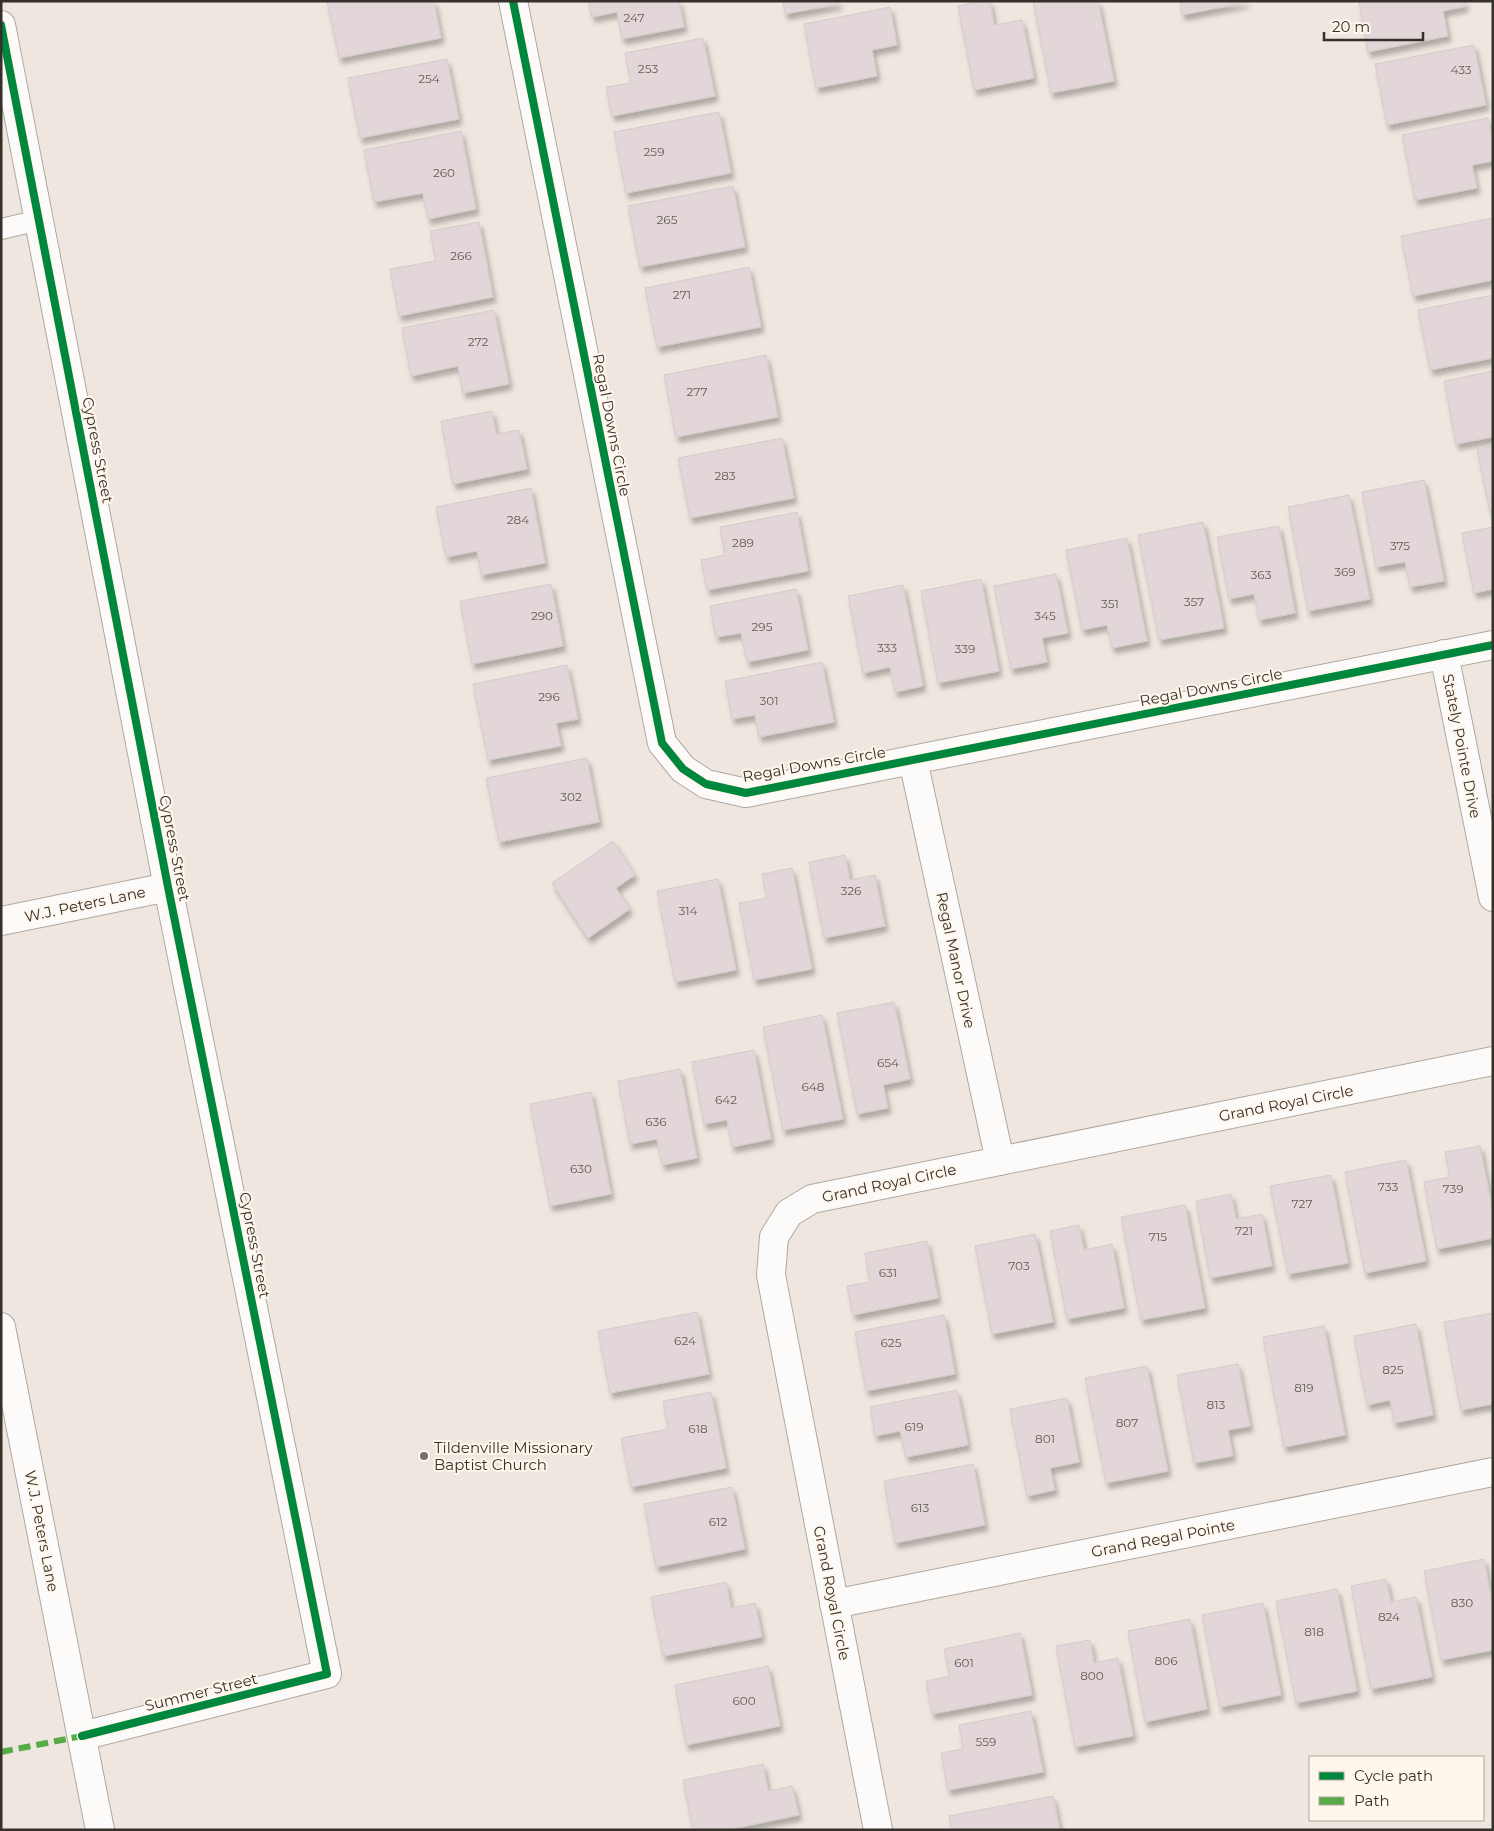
<svg xmlns="http://www.w3.org/2000/svg" width="1494" height="1831" viewBox="0 0 1494 1831" font-family="Montserrat,sans-serif">
	<style>
		.building { fill: #e3d6d9; stroke: #d2ccca; filter: url(#shadow) }
		.lines { fill: none; stroke-linecap: round; stroke-linejoin: round }
		.lane-casing { stroke: #aea8a1; stroke-width: 22 }
		.street-casing { stroke: #aea8a1; stroke-width: 30 }
		.lane { stroke: #fdfbfa; stroke-width: 20 }
		.street { stroke: #fdfbfa; stroke-width: 28 }
		.quiet { stroke: #55ab44; stroke-width: 6; stroke-dasharray: 12 6; stroke-linecap: butt }
		.cycleway-casing { stroke: #fff6ec; stroke-width: 11 }
		.cycleway { stroke: #00873e; stroke-width: 8 }
		.poi-dot { fill: #777069; stroke: #fff6ec; stroke-width: 2 }
		.labels { text-anchor: middle; dominant-baseline: central; stroke-width: 4; stroke-linejoin: round; paint-order: stroke }
		.number-label { font-size: 12px; fill: #635b58 }
		.street-label { font-size: 15px; fill: #36302a; stroke: #fff6ec }
		.poi-label { font-size: 15px; fill: #36302a; stroke: #fff6ec; text-anchor: start }
	</style>
	<defs>
		<filter id="shadow"><feDropShadow dx="3" dy="5.5" stdDeviation="2.5" flood-color="#0004"/></filter>
	</defs>
	<rect width="100%" height="100%" fill="#efe7df"/>
	<path class="building" d="M327 1H434L441 38 339 58Z
		M588 1H679L684 27 622 39 617 12 592 17Z
		M783 1H838L839 4 785 14Z
		M981 1H990L994 25 1022 20 1034 78 974 90 958 6Z
		M1033 1H1098L1114 81 1051 93Z
		M1180 1H1247V2L1182 15Z
		M1359 1H1465L1466 6 1443 11 1448 36 1368 52Z
		M890 7 897 45 872 50 877 76 816 88 804 24Z
		M703 38 715 96 612 116 606 87 631 83 625 53Z
		M1474 45 1486 105 1387 125 1375 64Z
		M447 59 459 119 360 138 348 78Z
		M719 112 731 173 626 193 614 132Z
		M1488 118 1493 142V161L1472 165 1477 188 1415 200 1402 135Z
		M461 131 476 209 428 219 423 193 374 202 364 150Z
		M733 186 745 247 640 267 628 206Z
		M1493 218V280L1413 296 1401 236Z
		M479 222 493 297 399 316 390 269 436 261 430 231Z
		M749 267 761 327 657 347 645 288Z
		M1493 295V358L1430 370 1418 310Z
		M494 310 509 384 463 393 458 366 411 376 402 328Z
		M766 355 778 417 676 437 664 375Z
		M1493 371V437L1456 444 1444 381Z
		M492 411 496 434 519 430 527 469 453 484 441 421Z
		M782 438 794 498 690 518 678 458Z
		M1493 446V512H1490L1477 449Z
		M1424 480 1444 581 1410 587 1405 562 1376 567 1362 492Z
		M531 488 545 563 481 575 477 551 446 557 436 507Z
		M1349 495 1370 599 1308 611 1288 507Z
		M797 512 808 571 707 590 701 560 725 555 720 527Z
		M1203 522 1224 628 1159 640 1138 535Z
		M1279 526 1295 613 1259 620 1254 594 1229 599 1217 537Z
		M1493 527V589L1474 593 1462 533Z
		M1127 538 1147 641 1112 648 1107 625 1082 630 1066 550Z
		M1056 574 1068 633 1042 638 1047 662 1011 669 994 586Z
		M981 579 999 671 938 683 921 591Z
		M551 584 563 646 472 664 460 601Z
		M903 585 923 686 895 692 890 667 863 673 848 596Z
		M796 589 808 650 747 662 741 633 716 637 710 606Z
		M822 662 834 722 759 737 755 715 732 719 725 681Z
		M567 665 578 719 556 723 561 746 488 760 473 684Z
		M587 758 599 822 499 842 486 778Z
		M613 841 635 875 616 888 630 909 588 938 552 883Z
		M845 855 850 880 875 875 885 926 824 938 809 862Z
		M792 868 812 969 754 980 739 903 767 898 762 874Z
		M718 879 736 970 675 982 657 891Z
		M894 1002 910 1079 883 1085 888 1108 857 1114 837 1013Z
		M822 1015 843 1119 783 1130 763 1027Z
		M754 1050 771 1139 732 1147 727 1120 704 1124 692 1062Z
		M680 1069 697 1158 662 1165 657 1139 630 1144 618 1081Z
		M591 1092 611 1194 550 1206 530 1104Z
		M1480 1146 1493 1212V1238L1437 1249 1424 1182 1450 1177 1445 1152Z
		M1406 1160 1426 1261 1365 1273 1345 1172Z
		M1331 1175 1348 1263 1288 1274 1270 1186Z
		M1231 1194 1236 1219 1262 1214 1272 1266 1210 1278 1196 1201Z
		M1185 1205 1205 1308 1141 1320 1121 1217Z
		M1079 1225 1084 1250 1112 1244 1124 1308 1067 1319 1050 1231Z
		M1035 1234 1053 1322 992 1334 975 1246Z
		M927 1241 938 1298 853 1315 847 1286 870 1282 865 1253Z
		M697 1312 709 1374 610 1393 598 1331Z
		M1493 1313V1404L1461 1410 1444 1322Z
		M944 1315 955 1374 866 1391 855 1332Z
		M1416 1324 1433 1415 1394 1423 1390 1400 1367 1405 1354 1336Z
		M1324 1326 1345 1435 1284 1447 1263 1337Z
		M1238 1364 1250 1426 1228 1430 1233 1456 1194 1463 1177 1375Z
		M1147 1366 1168 1471 1106 1483 1085 1378Z
		M957 1390 968 1445 906 1457 900 1431 875 1436 870 1407Z
		M711 1392 726 1468 631 1487 621 1438 668 1429 663 1401Z
		M1067 1398 1079 1462 1050 1468 1055 1490 1027 1496 1010 1409Z
		M973 1464 985 1525 895 1543 884 1481Z
		M732 1487 745 1549 656 1567 644 1504Z
		M1484 1559 1493 1606V1650L1441 1660 1424 1571Z
		M1386 1579 1391 1602 1416 1597 1432 1677 1371 1689 1351 1586Z
		M726 1582 731 1608 755 1603 762 1637 663 1656 651 1597Z
		M1337 1589 1357 1691 1296 1703 1276 1601Z
		M1263 1603 1281 1695 1220 1707 1202 1615Z
		M1190 1619 1207 1709 1145 1722 1128 1631Z
		M1020 1633 1032 1695 932 1714 926 1681 950 1676 944 1649Z
		M1090 1640 1094 1663 1118 1658 1133 1736 1075 1747 1056 1646Z
		M768 1666 780 1726 686 1745 675 1685Z
		M1031 1711 1043 1772 948 1790 941 1753 963 1749 959 1725Z
		M763 1764 768 1791 792 1786 799 1815 727 1830H693L683 1780Z
		M1053 1796 1060 1830H952L949 1816Z"/>
	<g class="lines">
		<defs>
			<path id="lane" d="M1 229 39 220"/>
			<path id="street" d="M513 1 662 743 683 769 706 784 746 793 1493 645
				M1 25 168 887 327 1674 82 1736
				M1444 654 1493 897
				M913 760 1000 1161
				M1 921 168 887
				M1 1327 100 1830
				M834 1604 1493 1472
				M878 1830 771 1275 774 1237 789 1213 812 1199 1493 1061"/>
		</defs>
		<use href="#lane" class="lane-casing"/>
		<use href="#street" class="street-casing"/>
		<use href="#lane" class="lane"/>
		<use href="#street" class="street"/>
		<path class="quiet" d="M1 1752 82 1736"/>
		<defs>
			<path id="cycleway" d="M513 1 662 743 683 769 706 784 746 793 1493 645
				M1 25 168 887 327 1674 82 1736"/>
		</defs>
		<use href="#cycleway" class="cycleway-casing"/>
		<use href="#cycleway" class="cycleway"/>
	</g>
	<circle class="poi-dot" cx="424" cy="1456" r="5"/>
	<g class="labels">
		<g class="number-label">
			<text x="634" y="17">247</text>
			<text x="648" y="68">253</text>
			<text x="1461" y="69">433</text>
			<text x="429" y="78">254</text>
			<text x="654" y="151">259</text>
			<text x="444" y="172">260</text>
			<text x="667" y="219">265</text>
			<text x="461" y="255">266</text>
			<text x="682" y="294">271</text>
			<text x="478" y="341">272</text>
			<text x="697" y="391">277</text>
			<text x="725" y="475">283</text>
			<text x="518" y="519">284</text>
			<text x="743" y="542">289</text>
			<text x="1400" y="545">375</text>
			<text x="1345" y="571">369</text>
			<text x="1261" y="574">363</text>
			<text x="1194" y="601">357</text>
			<text x="1110" y="603">351</text>
			<text x="542" y="615">290</text>
			<text x="1045" y="615">345</text>
			<text x="762" y="626">295</text>
			<text x="887" y="647">333</text>
			<text x="965" y="648">339</text>
			<text x="549" y="696">296</text>
			<text x="769" y="700">301</text>
			<text x="571" y="796">302</text>
			<text x="851" y="890">326</text>
			<text x="688" y="910">314</text>
			<text x="888" y="1062">654</text>
			<text x="813" y="1086">648</text>
			<text x="726" y="1099">642</text>
			<text x="656" y="1121">636</text>
			<text x="581" y="1168">630</text>
			<text x="1388" y="1186">733</text>
			<text x="1453" y="1188">739</text>
			<text x="1302" y="1203">727</text>
			<text x="1244" y="1230">721</text>
			<text x="1158" y="1236">715</text>
			<text x="1019" y="1265">703</text>
			<text x="888" y="1272">631</text>
			<text x="685" y="1340">624</text>
			<text x="891" y="1342">625</text>
			<text x="1393" y="1369">825</text>
			<text x="1304" y="1387">819</text>
			<text x="1216" y="1404">813</text>
			<text x="1127" y="1422">807</text>
			<text x="914" y="1426">619</text>
			<text x="698" y="1428">618</text>
			<text x="1045" y="1438">801</text>
			<text x="920" y="1507">613</text>
			<text x="718" y="1521">612</text>
			<text x="1462" y="1602">830</text>
			<text x="1389" y="1616">824</text>
			<text x="1314" y="1631">818</text>
			<text x="1166" y="1660">806</text>
			<text x="964" y="1662">601</text>
			<text x="1092" y="1675">800</text>
			<text x="744" y="1700">600</text>
			<text x="986" y="1741">559</text>
		</g>
		<g class="street-label">
			<text transform="translate(612 425) rotate(79)">Regal Downs Circle</text>
			<text transform="translate(98 450) rotate(79)">Cypress Street</text>
			<text transform="translate(1211 687) rotate(-11)">Regal Downs Circle</text>
			<text transform="translate(1462 746) rotate(79)">Stately Pointe Drive</text>
			<text transform="translate(814 764) rotate(-10)">Regal Downs Circle</text>
			<text transform="translate(175 848) rotate(79)">Cypress Street</text>
			<text transform="translate(85 904) rotate(-12)">W.J. Peters Lane</text>
			<text transform="translate(956 960) rotate(78)">Regal Manor Drive</text>
			<text transform="translate(1286 1103) rotate(-11)">Grand Royal Circle</text>
			<text transform="translate(889 1183) rotate(-12)">Grand Royal Circle</text>
			<text transform="translate(255 1245) rotate(79)">Cypress Street</text>
			<text transform="translate(42 1531) rotate(79)">W.J. Peters Lane</text>
			<text transform="translate(1163 1538) rotate(-11)">Grand Regal Pointe</text>
			<text transform="translate(832 1593) rotate(79)">Grand Royal Circle</text>
			<text transform="translate(201 1692) rotate(-14)">Summer Street</text>
		</g>
		<g class="poi-label">
			<text x="434" y="1447">Tildenville Missionary<tspan x="434" dy="17">Baptist Church</tspan></text>
		</g>
	</g>
	<rect width="1494" height="1831" fill="none" stroke="#36302a" stroke-width="5"/>
	<rect x="1309" y="1756" width="175" height="65" fill="#fff6ec" stroke="#afa79e"/>
	<rect x="1319" y="1772" width="25" height="8" fill="#00873e" stroke="#afa79e"/>
	<text x="1354" y="1781" font-size="15" fill="#36302a">Cycle path</text>
	<rect x="1319" y="1797" width="25" height="8" fill="#55ab44" stroke="#afa79e"/>
	<text x="1354" y="1806" font-size="15" fill="#36302a">Path</text>
	<path d="M1324 32v8h99v-8" fill="none" stroke="#36302a" stroke-width="2.5"/>
	<text x="1332" y="32" font-size="15" fill="#36302a" stroke="#fff6ec" stroke-width="4" paint-order="stroke">20 m</text>
</svg>
